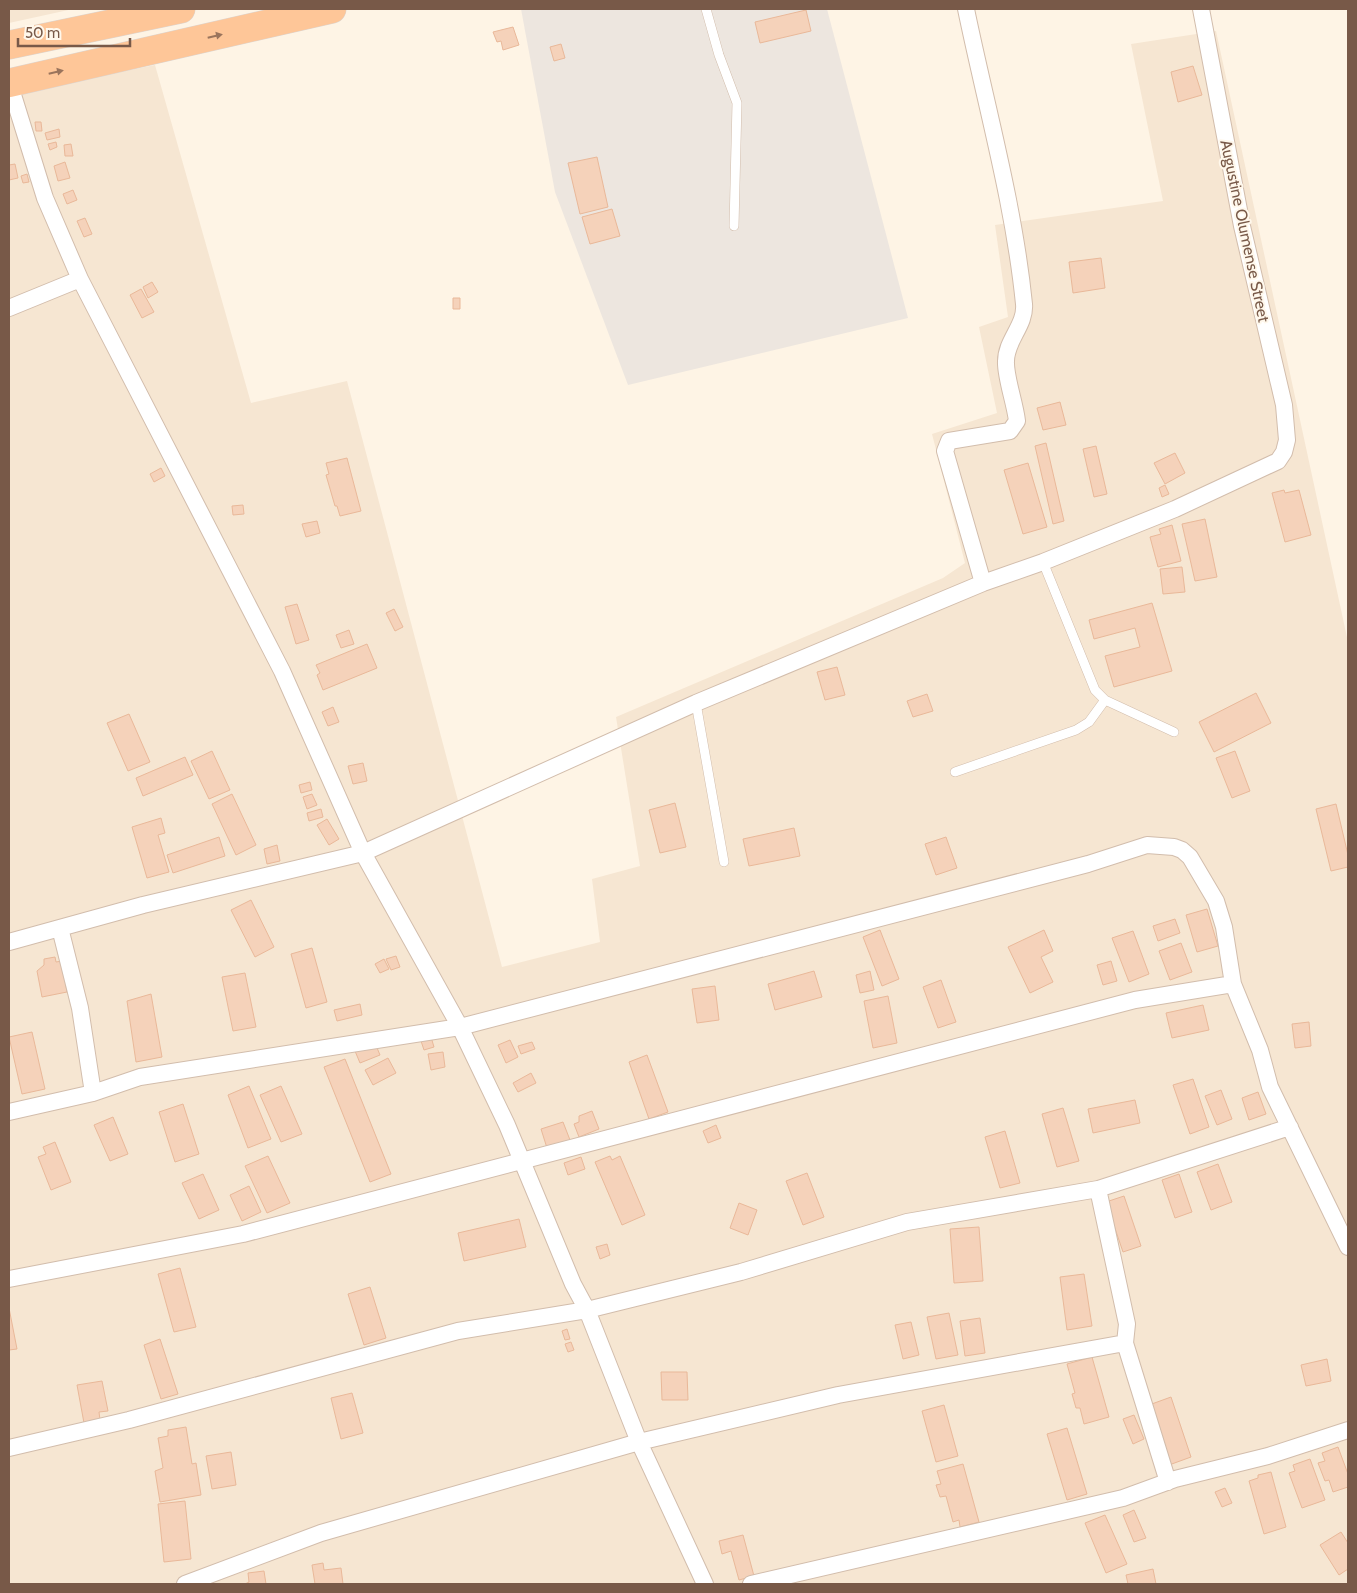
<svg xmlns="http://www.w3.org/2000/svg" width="1357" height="1593" viewBox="0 0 1357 1593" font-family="Cabin,sans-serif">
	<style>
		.residential { fill: #f6e6d2 }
		.industrial { fill: #ede6df }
		.building { fill: #f5d2ba; stroke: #e9b899 }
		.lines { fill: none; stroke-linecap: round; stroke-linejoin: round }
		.service-casing { stroke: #d2bdac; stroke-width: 10 }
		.minor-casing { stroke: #d2bdac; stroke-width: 18 }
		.trunk-casing { stroke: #dcd4cf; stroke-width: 29 }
		.service { stroke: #fff; stroke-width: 9 }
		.minor { stroke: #fff; stroke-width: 16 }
		.trunk { stroke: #fec698; stroke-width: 28 }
		.oneway { fill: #9a745c }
		.labels { text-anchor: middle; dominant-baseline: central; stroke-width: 4; stroke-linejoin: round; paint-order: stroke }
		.street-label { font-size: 16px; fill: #785948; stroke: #fff8ec }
	</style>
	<rect width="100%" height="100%" fill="#fef4e5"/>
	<path class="residential" d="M9 9H73L9 23Z
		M1216 31 1348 642V1584H9V94L155 65 251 403 347 381 502 967 600 942 592 879 640 866 616 717 943 578 965 563 932 434 997 413 979 327 1008 317 995 225 1163 201 1131 44Z"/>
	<path class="industrial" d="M521 9H827L908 318 628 385 555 192Z"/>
	<path class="building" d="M806 10 811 31 760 43 755 22Z
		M513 27 519 45 503 50 501 41 497 42 493 32Z
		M561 44 565 58 554 61 550 47Z
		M1193 66 1202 95 1178 102 1171 72Z
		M35 122H41L42 131H36Z
		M59 129 60 137 47 140 45 133Z
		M56 142 57 147 50 150 48 144Z
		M71 144 73 156H65L64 145Z
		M597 157 608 207 580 214 568 163Z
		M65 162 70 178 58 181 54 166Z
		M15 164 18 178 9 180V165Z
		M27 174 29 182 23 183 21 176Z
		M73 190 77 200 67 204 63 194Z
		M612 209 620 236 590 244 582 217Z
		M85 218 92 234 84 237 77 221Z
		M1101 258 1105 288 1073 293 1069 262Z
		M152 282 158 292 148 298 143 287Z
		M141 289 154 312 142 318 130 295Z
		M453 298H460V309H453Z
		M1060 402 1066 425 1043 430 1037 408Z
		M1046 443 1064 521 1053 524 1035 446Z
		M1096 446 1107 494 1094 497 1083 449Z
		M1175 453 1185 473 1165 484 1154 463Z
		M347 458 361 511 340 516 337 506H335L326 475 329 474 326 463Z
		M1028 463 1047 527 1023 534 1004 470Z
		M161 468 165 476 154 482 150 474Z
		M1165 485 1169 494 1162 497 1159 488Z
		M1284 490 1285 493 1299 490 1311 535 1285 542 1272 493Z
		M243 505 244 514 233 515 232 506Z
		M1205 519 1217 577 1195 581 1182 524Z
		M317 521 320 533 306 537 302 524Z
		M1172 525 1181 561 1158 567 1150 537 1161 534 1159 529Z
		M1182 567 1185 592 1163 594 1160 569Z
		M1152 603 1172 671 1114 687 1105 656 1140 647 1135 628 1094 639 1089 620Z
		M297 604 309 640 296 644 285 607Z
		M394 609 403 627 395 631 386 613Z
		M349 630 354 644 341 648 336 635Z
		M367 644 377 668 323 690 317 675 320 673 316 665Z
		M837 667 845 695 825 700 817 672Z
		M1256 693 1271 723 1214 752 1199 722Z
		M927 694 933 711 913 717 907 701Z
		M333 707 339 722 328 726 322 712Z
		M129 714 150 762 128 771 107 723Z
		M212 751 230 790 209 799 191 761Z
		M1235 751 1250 791 1232 798 1216 758Z
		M185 757 193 775 143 796 136 778Z
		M363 763 367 781 353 784 348 766Z
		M310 782 312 790 301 793 299 785Z
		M232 794 256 845 236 855 212 804Z
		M312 794 317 805 307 809 303 797Z
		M675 803 686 847 660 853 649 810Z
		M1336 804 1348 855V867L1331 871 1316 809Z
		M321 809 323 817 309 821 307 813Z
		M161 818 165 833 158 835 169 872 147 878 132 827Z
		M327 819 339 839 329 845 317 825Z
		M794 828 800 856 749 866 743 839Z
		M219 837 225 856 173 873 167 855Z
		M946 837 957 868 936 875 925 844Z
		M277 845 280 861 267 864 264 849Z
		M251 900 274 947 255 957 231 910Z
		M1207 909 1218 946 1197 952 1186 915Z
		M1175 919 1180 933 1158 941 1153 926Z
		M880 930 899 979 882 986 863 937Z
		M1044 930 1053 951 1041 957 1053 982 1030 993 1008 947Z
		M1133 931 1149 974 1129 982 1112 938Z
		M1181 943 1192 972 1170 980 1159 951Z
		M312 948 327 1002 306 1008 291 954Z
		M396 956 400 967 391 970 386 959Z
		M55 957 56 962 62 961 67 992 42 997 37 971 44 965V959Z
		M384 959 389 969 380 973 375 964Z
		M1111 961 1117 981 1103 985 1097 965Z
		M814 971 822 997 775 1010 768 984Z
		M870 971 874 990 860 993 856 975Z
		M245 973 256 1027 233 1031 222 977Z
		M941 980 956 1022 938 1028 923 987Z
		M715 986 719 1020 697 1023 692 989Z
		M151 994 162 1057 136 1062 127 1001Z
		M888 996 897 1043 873 1048 864 1001Z
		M360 1004 362 1015 337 1021 334 1010Z
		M1203 1005 1209 1030 1172 1038 1166 1013Z
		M1309 1022 1311 1046 1295 1048 1292 1024Z
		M32 1032 45 1089 22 1094 9 1037Z
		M431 1037 434 1047 424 1050 421 1041Z
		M510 1040 518 1057 506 1063 498 1045Z
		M532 1042 535 1049 521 1054 518 1046Z
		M375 1043 380 1055 360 1063 355 1051Z
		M443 1052 445 1067 431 1070 428 1054Z
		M647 1055 668 1112 649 1119 629 1062Z
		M388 1058 396 1073 373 1085 365 1070Z
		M345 1059 391 1174 370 1182 324 1067Z
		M531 1073 536 1083 518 1092 513 1083Z
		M1193 1079 1209 1127 1190 1134 1173 1085Z
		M249 1086 271 1139 248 1148 228 1095Z
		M281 1086 302 1134 281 1142 260 1095Z
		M1221 1090 1232 1119 1217 1125 1205 1096Z
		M1258 1092 1266 1114 1249 1120 1242 1098Z
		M1135 1100 1140 1123 1093 1133 1088 1109Z
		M183 1104 199 1154 175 1162 159 1112Z
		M1063 1108 1079 1161 1057 1167 1042 1114Z
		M592 1111 599 1129 579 1137 574 1124 579 1122V1116Z
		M113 1117 128 1154 110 1161 94 1125Z
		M563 1122 570 1140 547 1148 541 1129Z
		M716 1125 721 1138 708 1143 703 1131Z
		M1005 1131 1020 1183 1000 1188 985 1137Z
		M55 1142 71 1182 51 1190 38 1157 46 1154 43 1147Z
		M268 1156 290 1203 267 1213 245 1166Z
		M610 1156 612 1160 620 1156 645 1215 622 1225 595 1162Z
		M581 1157 585 1169 568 1175 564 1163Z
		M1218 1164 1232 1202 1211 1210 1197 1172Z
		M807 1173 824 1217 803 1225 786 1181Z
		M203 1174 219 1210 199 1219 182 1183Z
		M1179 1174 1192 1212 1175 1218 1162 1180Z
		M249 1186 261 1212 242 1221 230 1195Z
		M1124 1196 1141 1246 1123 1252 1106 1202Z
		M739 1203 757 1210 748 1235 730 1228Z
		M519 1219 526 1247 464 1261 458 1233Z
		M979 1227 983 1281 954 1283 950 1229Z
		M607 1244 610 1255 600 1259 596 1247Z
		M180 1268 196 1327 174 1332 158 1274Z
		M1084 1274 1092 1326 1067 1330 1060 1277Z
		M370 1287 386 1338 364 1345 348 1294Z
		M9 1308 17 1349 9 1350Z
		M949 1313 958 1355 936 1359 927 1317Z
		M980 1318 985 1353 965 1356 960 1321Z
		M911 1322 919 1355 903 1359 895 1325Z
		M567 1329 570 1339 565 1340 562 1331Z
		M160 1339 178 1394 161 1399 144 1345Z
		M571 1342 574 1350 568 1352 565 1344Z
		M1092 1357 1109 1417 1084 1424 1080 1408H1076L1072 1394 1075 1393 1067 1364Z
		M1327 1359 1331 1381 1306 1386 1301 1365Z
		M661 1372H687L688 1400H662Z
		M102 1381 108 1411 99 1412 100 1420 84 1423 77 1385Z
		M352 1393 363 1433 341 1439 331 1398Z
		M1171 1397 1191 1457 1169 1465 1149 1405Z
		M944 1405 958 1456 936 1462 922 1411Z
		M1134 1415 1144 1439 1133 1444 1123 1419Z
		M186 1427 192 1464 196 1463 201 1495 160 1502 155 1471 163 1468 158 1438 168 1436V1430Z
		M1067 1428 1087 1494 1067 1500 1047 1434Z
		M1338 1447 1348 1474V1487L1333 1492 1329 1480 1325 1481 1318 1463 1325 1461 1322 1453Z
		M231 1452 236 1485 212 1489 206 1456Z
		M1310 1459 1325 1500 1302 1508 1289 1473 1295 1471 1293 1465Z
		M963 1464 979 1522 960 1527 959 1520 953 1522 946 1496 940 1497 936 1485 941 1484 937 1471Z
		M1271 1472 1286 1527 1264 1534 1249 1481 1258 1478V1475Z
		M1225 1488 1232 1503 1222 1507 1215 1492Z
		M185 1501 191 1559 164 1562 158 1504Z
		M1134 1510 1146 1538 1134 1542 1123 1515Z
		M1105 1515 1127 1564 1106 1573 1085 1523Z
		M1341 1532 1348 1543V1569L1339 1575 1320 1545Z
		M743 1535 754 1576 739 1580 731 1551 722 1554 719 1541Z
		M323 1563 324 1570 341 1568 343 1584H315L312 1565Z
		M1153 1569 1156 1584H1128L1126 1575Z
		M264 1571 266 1584H245L249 1582 248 1573Z"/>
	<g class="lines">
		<defs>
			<path id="service" d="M706 9 719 55 737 103 734 226
				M1043 562 1095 690 1105 700 1174 732
				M696 703 724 862
				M955 772 1076 730 1089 722 1105 700"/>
			<path id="minor" d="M966 9C986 106 1014 204 1024 304 1026 325 1006 340 1006 361 1005 376 1015 403 1017 421L1010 431 949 441 945 451 983 583
				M9 82 45 198 80 279 282 671 363 853 460 1027 507 1125 573 1284 587 1310 639 1442 705 1584
				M9 308 80 279
				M60 928 80 1008 93 1093
				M9 942 143 905 363 853 696 703 983 583 1043 562 1175 509 1278 461 1284 452 1287 440 1284 405 1242 226 1201 9
				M9 1112 93 1093 140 1077 460 1027 1088 864 1147 845 1174 847 1182 850 1190 857 1216 901 1224 927 1233 984 1260 1050 1270 1087 1348 1247
				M1098 1189 1127 1324 1125 1343 1168 1482
				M9 1279 243 1234 1135 1000 1233 984
				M9 1448 129 1420 458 1331 587 1310 741 1272 907 1222 1098 1189 1290 1127
				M185 1584 321 1533 639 1442 838 1395 1125 1343
				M751 1584 1123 1498 1175 1479 1268 1456 1348 1430"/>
			<path id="trunk" d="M9 45 181 9
				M9 83 332 9"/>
		</defs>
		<use href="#service" class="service-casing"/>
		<use href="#minor" class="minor-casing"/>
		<use href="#trunk" class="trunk-casing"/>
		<use href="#service" class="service"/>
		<use href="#minor" class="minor"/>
		<use href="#trunk" class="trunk"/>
	</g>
	<defs><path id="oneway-solid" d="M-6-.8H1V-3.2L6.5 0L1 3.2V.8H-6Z" transform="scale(1.25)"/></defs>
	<g class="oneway">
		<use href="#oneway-solid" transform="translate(215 36) rotate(-13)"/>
		<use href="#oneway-solid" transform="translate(56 72) rotate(-13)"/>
	</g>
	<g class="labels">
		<g class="street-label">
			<text transform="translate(1245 231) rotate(78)">Augustine Olumense Street</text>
		</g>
	</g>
	<rect width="1357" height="1593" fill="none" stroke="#785948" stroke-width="20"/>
	<path d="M18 38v8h112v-8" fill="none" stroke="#785948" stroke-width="2.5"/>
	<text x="25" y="38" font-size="15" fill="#785948" stroke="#fff8ec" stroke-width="4" paint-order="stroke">50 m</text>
</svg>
